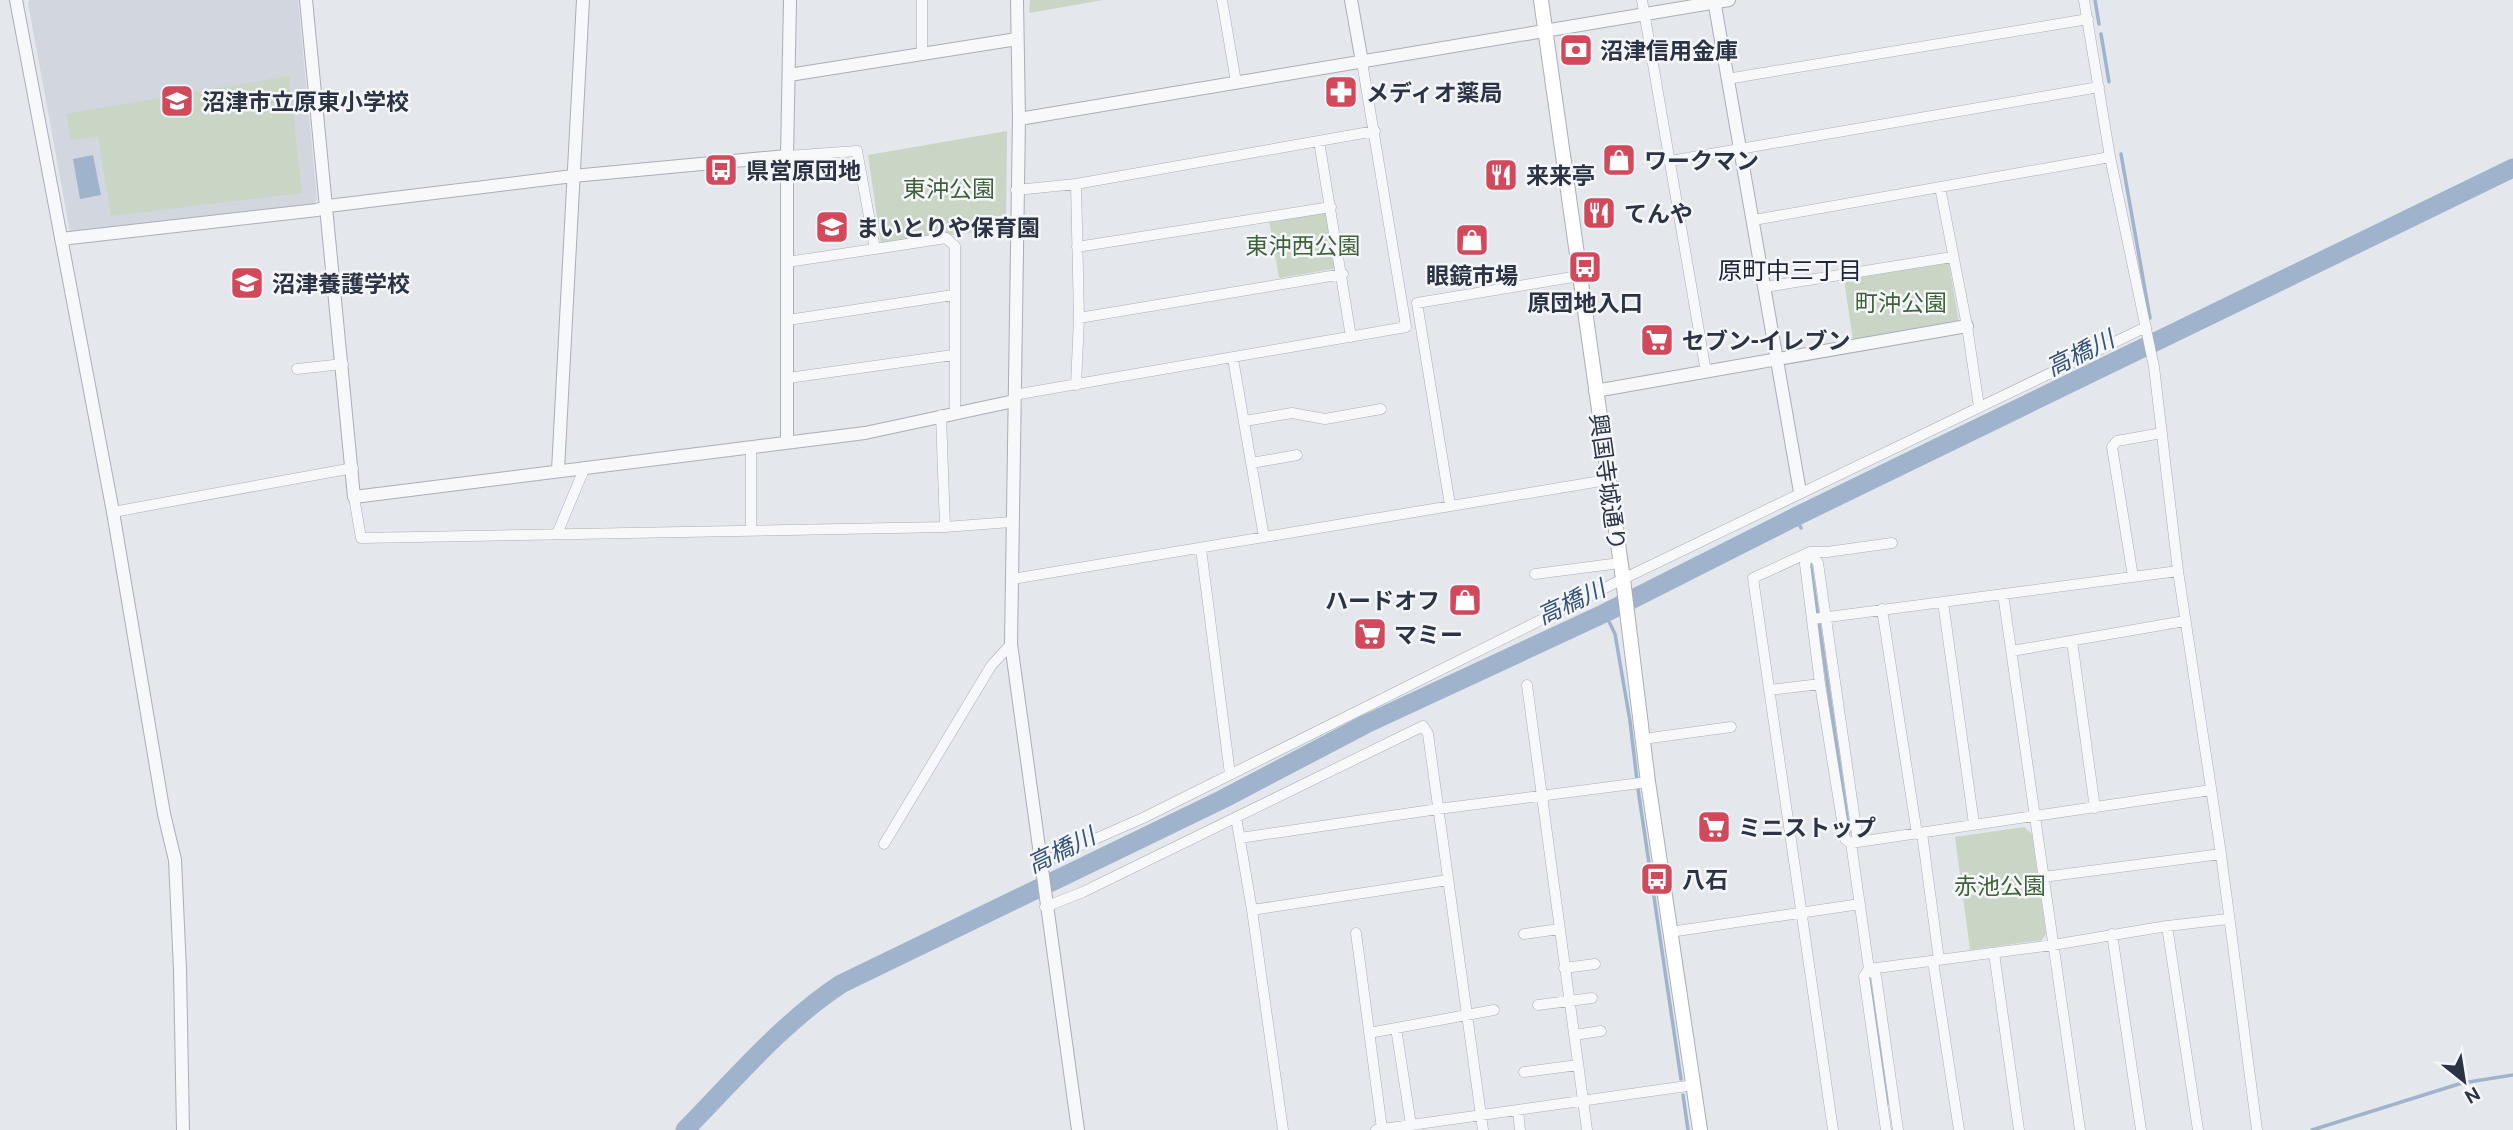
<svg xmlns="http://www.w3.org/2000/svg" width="2513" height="1130" viewBox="0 0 2513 1130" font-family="Ubuntu,'Noto Sans JP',sans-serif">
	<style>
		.built { fill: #d2d6de }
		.green { fill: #c9d6c5 }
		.water { fill: #9fb4cc }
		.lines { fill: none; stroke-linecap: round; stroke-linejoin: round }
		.stream { stroke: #9fb4cc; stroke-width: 3.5 }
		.river { stroke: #9fb4cc; stroke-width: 19 }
		.minor-casing { stroke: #a9aeb7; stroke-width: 11 }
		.tertiary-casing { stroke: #a9aeb7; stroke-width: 14 }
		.secondary-casing { stroke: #a9aeb7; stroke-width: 16 }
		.minor { stroke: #f7f8fa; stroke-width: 10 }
		.tertiary { stroke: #f7f8fa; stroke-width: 12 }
		.secondary { stroke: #fff; stroke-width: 14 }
		.labels { text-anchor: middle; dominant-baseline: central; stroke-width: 5; stroke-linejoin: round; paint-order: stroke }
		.poi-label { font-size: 23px; font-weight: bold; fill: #2b3445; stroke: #f4f6f9; text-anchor: start }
		.park-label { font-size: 23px; fill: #3f6138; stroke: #f4f6f9 }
		.street-label { font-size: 23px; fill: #2b3445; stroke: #f4f6f9 }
		.neighbourhood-label { font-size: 24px; fill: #1d2536; stroke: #f4f6f9 }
		.water-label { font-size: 24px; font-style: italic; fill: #34527a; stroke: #f4f6f9 }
	</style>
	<rect width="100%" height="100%" fill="#e4e7ec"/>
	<path class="built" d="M30 0H298L317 199 314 205 70 232 28 3Z"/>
	<path class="green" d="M1030 0H1103L1029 13Z
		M289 76 302 193 111 216 98 137 71 140 66 114Z
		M1007 131 1006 228 881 244 868 155Z
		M1325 211 1331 217 1338 261 1333 269 1279 278 1269 220Z
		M1949 263 1959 323 1853 340 1844 280Z
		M2024 827 2032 834 2046 933 2042 940 1970 950 1955 837Z"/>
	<path class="water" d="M93 155 101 195 80 199 73 159Z"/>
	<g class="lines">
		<path class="stream" d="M2095 0 2099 24
			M2101 34 2109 82
			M2121 154 2150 318
			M1795 517 1801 528
			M1810 561 1849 832
			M1605 613 1615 634 1630 721 1638 789 1681 1079
			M1869 979 1887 1104
			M1683 1095 1688 1130
			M2312 1130 2462 1083 2513 1075"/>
		<path class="river" d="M685 1130C735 1079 782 1023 841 984L1223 799 1366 724 1605 613 1795 517 2513 168"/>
		<defs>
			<path id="minor" d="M922 0V52
				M1222 0 1236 82
				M1642 0 1706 372
				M2084 0 2110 157 2154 367 2178 571 2221 854 2257 1130
				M1727 79 2088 19
				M1319 141 1351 337
				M787 156 857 151 875 249 946 238 955 246V412
				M1670 161 2099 87
				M1940 187 1967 326 1979 407
				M1016 190 1076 184
				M1754 220 2110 157
				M1077 247 1331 207
				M787 262 875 249
				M1765 287 1952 257
				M1079 318 1343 274
				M788 320 953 295
				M1233 359 1264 537
				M297 369 343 364
				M788 378 953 355
				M1076 385 1079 318 1076 184 1375 131
				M1014 395 1406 327 1362 62
				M941 415 945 527
				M1245 421 1292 413 1325 419 1381 409
				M751 448V530
				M1252 463 1297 455
				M354 497 361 538 945 527 1011 522
				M1450 505 1417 303 1579 276
				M113 512 353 468
				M557 534 585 467
				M1201 549 1230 774
				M1810 552 1805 564 1820 684 1845 839 1851 843 1869 969 1876 976 1898 1130
				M1810 552 1818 563 1858 842
				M1535 574 1620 563
				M2133 577 2112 447 2117 441 2162 433
				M1012 579 1607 480
				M2003 594 2080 1130
				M1943 602 1974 824
				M1882 609 1917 834
				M1813 619 2178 571
				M2072 641 2095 808
				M2012 651 2185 621
				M1527 685 1587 1130
				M1769 690 1820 684
				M1643 739 1731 727
				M1236 817 1252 910 1283 1130
				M1922 833 1939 960
				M1240 838 1438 809 1648 782
				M1851 843 2211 790
				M884 844 991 666 1011 644
				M1040 863 1143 818 1623 579 2146 327
				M2043 877 2221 854
				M1045 907 1083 892 1423 726 1428 734 1483 1130
				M1252 910 1448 880
				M2167 926 2198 1130
				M1670 932 1860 904
				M1356 933 1382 1129
				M1524 934 1559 929
				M2112 934 2141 1130
				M1994 953 2019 1130
				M1933 961 1959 1130
				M1564 968 1595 964
				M1869 969 2053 945 2167 926 2228 919
				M1869 969 1864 976 1886 1130
				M1538 1005 1592 998
				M1396 1028 1411 1125
				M1369 1033 1494 1010
				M1574 1035 1601 1031
				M1524 1072 1578 1065
				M1518 1110 1520 1130
				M1376 1130 1694 1085
				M1833 1130 1753 578 1810 552H1827L1892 543"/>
			<path id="tertiary" d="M16 0 113 512 164 814 175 860 180 970 183 1130
				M306 0 354 497 865 433 1014 401
				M1017 0 1019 119 1011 644 1078 1130
				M1351 0 1362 62
				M1714 0 1800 492
				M789 75 1017 39
				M1019 119 1729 0
				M61 239 317 210 328 206 573 176 787 156
				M1595 391 1967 326
				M787 443V156L790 0
				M558 470 583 0"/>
			<path id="secondary" d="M1541 0 1623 579 1648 782 1700 1130"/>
		</defs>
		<use href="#minor" class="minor-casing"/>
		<use href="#tertiary" class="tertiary-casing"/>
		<use href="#secondary" class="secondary-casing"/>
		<use href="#minor" class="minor"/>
		<use href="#tertiary" class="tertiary"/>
		<use href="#secondary" class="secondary"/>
	</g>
	<defs>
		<symbol id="bank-square" viewBox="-11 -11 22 22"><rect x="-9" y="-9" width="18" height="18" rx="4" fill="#d1495b" stroke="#f4f6f9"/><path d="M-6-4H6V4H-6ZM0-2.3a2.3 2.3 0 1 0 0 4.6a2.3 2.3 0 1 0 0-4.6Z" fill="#fff"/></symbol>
		<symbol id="pharmacy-square" viewBox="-11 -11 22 22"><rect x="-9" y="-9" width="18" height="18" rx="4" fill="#d1495b" stroke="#f4f6f9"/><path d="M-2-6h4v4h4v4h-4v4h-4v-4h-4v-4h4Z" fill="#fff"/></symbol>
		<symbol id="school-square" viewBox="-11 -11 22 22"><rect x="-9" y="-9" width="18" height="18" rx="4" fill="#d1495b" stroke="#f4f6f9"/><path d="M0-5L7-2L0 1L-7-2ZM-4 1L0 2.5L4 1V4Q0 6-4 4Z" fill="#fff"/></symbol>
		<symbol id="shop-square" viewBox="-11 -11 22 22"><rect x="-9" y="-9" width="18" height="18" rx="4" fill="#d1495b" stroke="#f4f6f9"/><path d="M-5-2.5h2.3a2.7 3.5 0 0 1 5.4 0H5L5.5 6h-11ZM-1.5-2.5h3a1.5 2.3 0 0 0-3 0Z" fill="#fff"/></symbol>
		<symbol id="bus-square" viewBox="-11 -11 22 22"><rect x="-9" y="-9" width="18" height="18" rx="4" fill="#d1495b" stroke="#f4f6f9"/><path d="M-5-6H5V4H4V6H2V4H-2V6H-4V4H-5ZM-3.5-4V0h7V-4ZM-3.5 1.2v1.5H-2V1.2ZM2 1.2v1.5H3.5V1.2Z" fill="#fff"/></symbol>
		<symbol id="restaurant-square" viewBox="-11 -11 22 22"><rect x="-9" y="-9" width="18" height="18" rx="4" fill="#d1495b" stroke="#f4f6f9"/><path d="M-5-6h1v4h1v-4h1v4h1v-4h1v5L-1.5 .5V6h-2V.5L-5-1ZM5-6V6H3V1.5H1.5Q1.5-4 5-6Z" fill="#fff"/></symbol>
		<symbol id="supermarket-square" viewBox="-11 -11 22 22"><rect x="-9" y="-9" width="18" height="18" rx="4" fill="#d1495b" stroke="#f4f6f9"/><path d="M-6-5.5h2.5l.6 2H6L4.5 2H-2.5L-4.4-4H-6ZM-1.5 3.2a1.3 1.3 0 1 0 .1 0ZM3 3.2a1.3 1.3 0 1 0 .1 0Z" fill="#fff"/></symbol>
	</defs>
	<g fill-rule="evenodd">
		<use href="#bank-square" x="1557" y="31" width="38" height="38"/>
		<use href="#pharmacy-square" x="1322" y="73" width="38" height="38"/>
		<use href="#school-square" x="158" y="82" width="38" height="38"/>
		<use href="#shop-square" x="1600" y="141" width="38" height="38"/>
		<use href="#bus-square" x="702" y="151" width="38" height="38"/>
		<use href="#restaurant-square" x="1482" y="156" width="38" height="38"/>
		<use href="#restaurant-square" x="1580" y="194" width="38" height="38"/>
		<use href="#school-square" x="813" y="208" width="38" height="38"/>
		<use href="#shop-square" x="1453" y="221" width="38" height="38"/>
		<use href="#bus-square" x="1566" y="248" width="38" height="38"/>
		<use href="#school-square" x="228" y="264" width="38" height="38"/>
		<use href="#supermarket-square" x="1638" y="321" width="38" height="38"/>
		<use href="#shop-square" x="1446" y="581" width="38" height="38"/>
		<use href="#supermarket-square" x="1351" y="615" width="38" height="38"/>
		<use href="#supermarket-square" x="1695" y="808" width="38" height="38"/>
		<use href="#bus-square" x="1638" y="860" width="38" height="38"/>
	</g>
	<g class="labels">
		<g class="poi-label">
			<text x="1600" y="50">沼津信用金庫</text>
			<text x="1366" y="92">メディオ薬局</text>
			<text x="202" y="101">沼津市立原東小学校</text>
			<text x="1644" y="160">ワークマン</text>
			<text x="746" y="170">県営原団地</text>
			<text x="1526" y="175">来来亭</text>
			<text x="1624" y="213">てんや</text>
			<text x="856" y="227">まいとりや保育園</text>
			<text x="1472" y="275" text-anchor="middle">眼鏡市場</text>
			<text x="272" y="283">沼津養護学校</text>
			<text x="1585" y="302" text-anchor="middle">原団地入口</text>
			<text x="1682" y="340">セブン-イレブン</text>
			<text x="1440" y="600" text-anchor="end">ハードオフ</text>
			<text x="1394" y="634">マミー</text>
			<text x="1738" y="827">ミニストップ</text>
			<text x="1682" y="879">八石</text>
		</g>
		<g class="park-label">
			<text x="949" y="188">東沖公園</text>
			<text x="1303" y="245">東沖西公園</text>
			<text x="1901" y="302">町沖公園</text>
			<text x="2000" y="885">赤池公園</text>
		</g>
		<g class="street-label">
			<text transform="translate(1608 482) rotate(82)">興国寺城通り</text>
		</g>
		<g class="neighbourhood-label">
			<text x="1790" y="270">原町中三丁目</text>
		</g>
		<g class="water-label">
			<text transform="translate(2080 353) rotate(-26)">高橋川</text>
			<text transform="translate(1571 602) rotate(-25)">高橋川</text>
			<text transform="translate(1061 850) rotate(-26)">高橋川</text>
		</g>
	</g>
	<g transform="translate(2464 1081) rotate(150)" stroke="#f4f6f9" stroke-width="5" paint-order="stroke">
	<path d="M0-5L12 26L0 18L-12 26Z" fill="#2b3445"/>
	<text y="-10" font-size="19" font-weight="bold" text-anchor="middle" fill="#2b3445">N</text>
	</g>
</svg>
